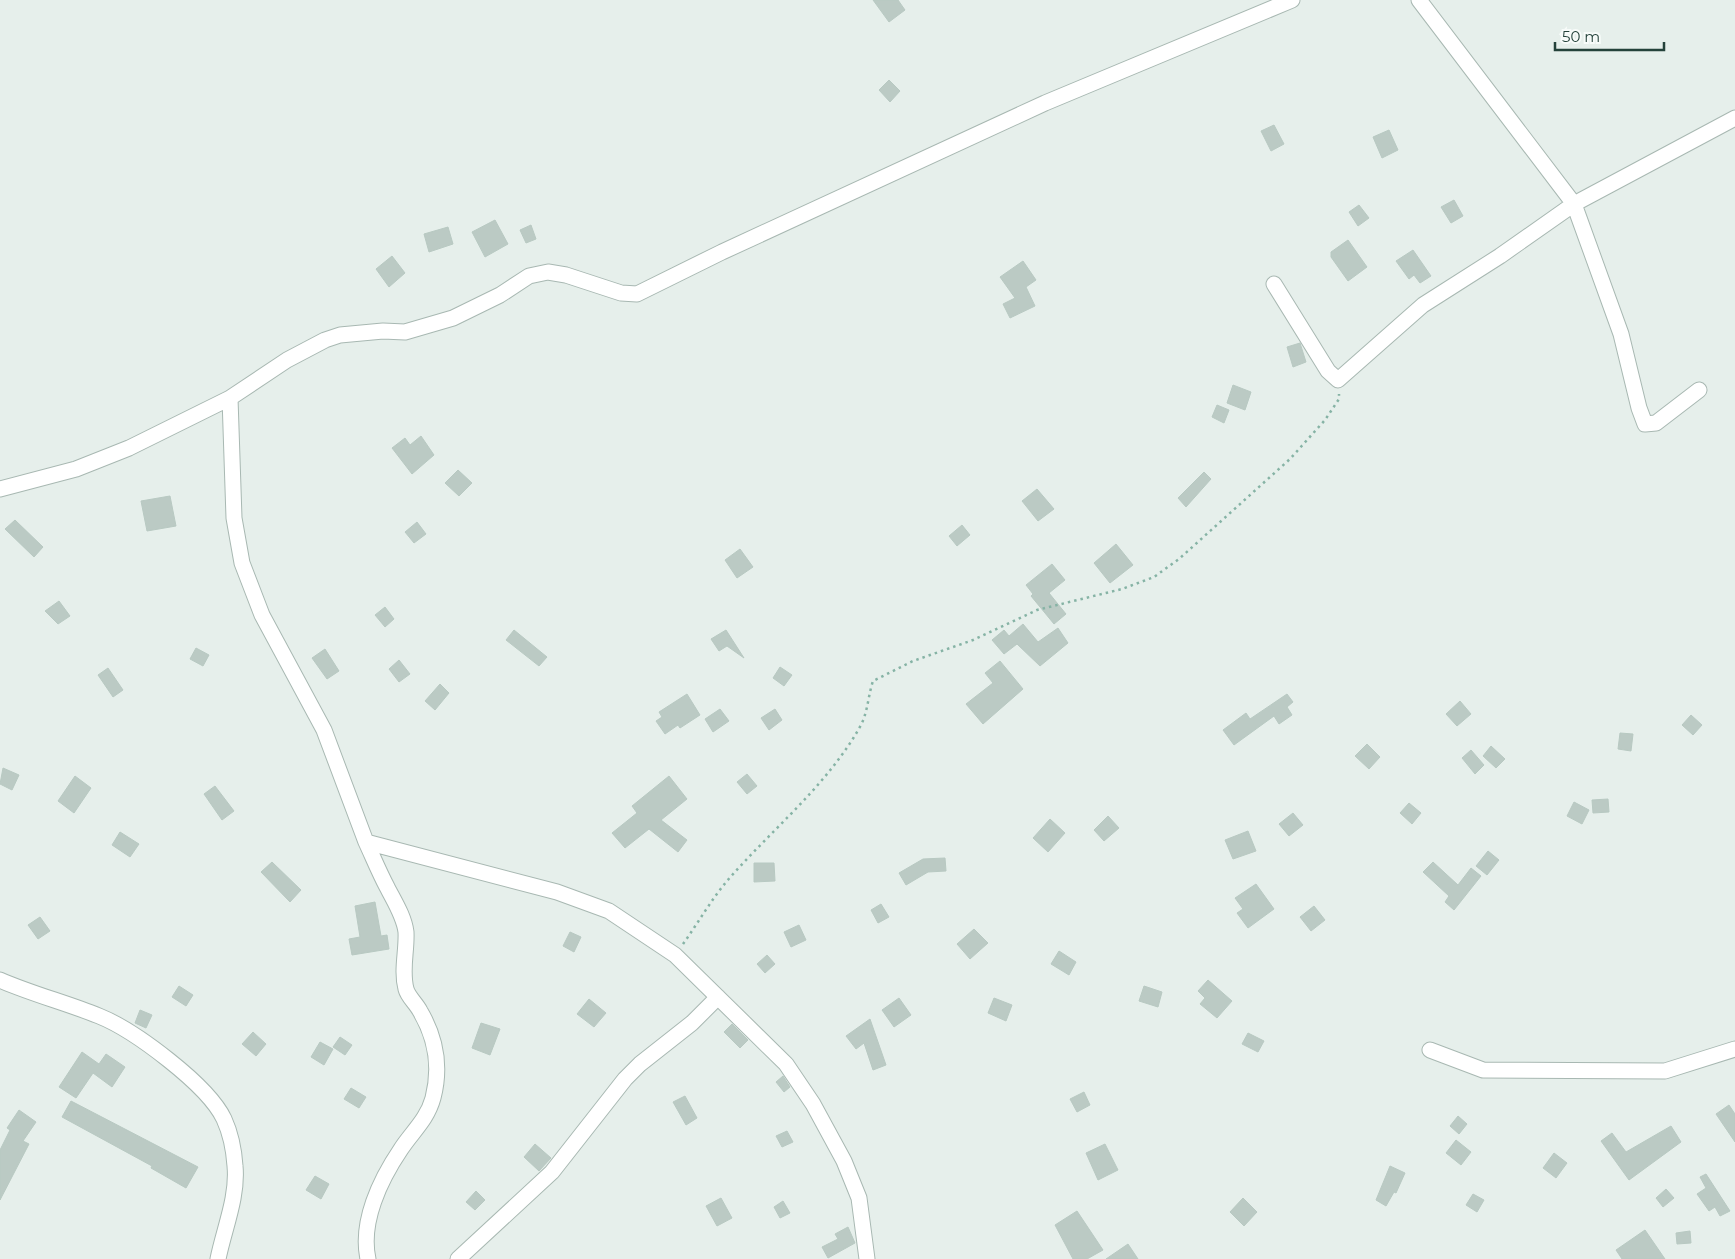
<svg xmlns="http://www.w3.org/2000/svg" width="1735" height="1259" viewBox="0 0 1735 1259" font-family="Montserrat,sans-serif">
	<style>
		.building { fill: #bbcac4; stroke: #b8c9c2 }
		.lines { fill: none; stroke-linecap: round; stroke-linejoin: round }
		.street-casing { stroke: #a8b8b2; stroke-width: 17 }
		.path { stroke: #86b3a5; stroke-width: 2.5; stroke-dasharray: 2.5 4; stroke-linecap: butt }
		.street { stroke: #fff; stroke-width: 15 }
	</style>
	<rect width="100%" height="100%" fill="#e6efeb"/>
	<path class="building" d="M873 0H898L905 10 889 22Z
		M889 80 900 91 890 102 879 90Z
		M1274 125 1284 144 1271 151 1261 131Z
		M1389 130 1398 150 1382 158 1373 137Z
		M1454 200 1463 216 1451 223 1441 207Z
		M1359 205 1369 218 1358 226 1349 212Z
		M495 220 508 244 485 257 472 232Z
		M531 225 536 239 526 243 520 230Z
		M448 227 453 244 429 252 424 234Z
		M1348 240 1367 267 1348 281 1331 257V252Z
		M1413 250 1431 276 1420 283 1414 275 1409 279 1396 261Z
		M392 256 405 273 389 287 376 269Z
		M1023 261 1036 280 1026 287 1035 306 1010 318 1003 304 1015 298 1000 277Z
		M1300 343 1306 362 1293 367 1287 347Z
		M1233 385 1251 392 1245 410 1227 403Z
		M1217 405 1229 410 1224 423 1212 417Z
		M421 436 434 455 412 474 392 448 405 438 410 445Z
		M458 470 472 483 459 496 445 483Z
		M1204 472 1211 479 1186 507 1178 498Z
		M1037 489 1054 509 1038 521 1022 501Z
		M170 496 176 526 147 531 141 501Z
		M15 520 43 547 34 557 5 529Z
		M417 522 426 534 414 543 405 532Z
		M962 525 970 535 957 546 949 536Z
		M1116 544 1133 565 1110 583 1094 563Z
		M740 549 753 567 737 578 725 560Z
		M1052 564 1065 580 1049 593 1066 614 1054 624 1031 596 1033 594 1026 585Z
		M59 601 70 616 58 624 45 611Z
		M385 607 394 619 385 627 375 615Z
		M1023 624 1038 642 1058 628 1068 643 1040 666 1017 644 1004 654 992 640 1004 630 1009 636Z
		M514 630 547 657 539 666 506 640Z
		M726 630 744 658 727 646 719 651 711 639Z
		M196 648 209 655 203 666 190 659Z
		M325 649 339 671 327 679 312 658Z
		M399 660 410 674 399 682 389 669Z
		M1000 661 1023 689 983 724 966 704 993 683 985 673Z
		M780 667 792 675 784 686 773 678Z
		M108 668 123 690 113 697 98 675Z
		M440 684 449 693 435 710 425 701Z
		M687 694 700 715 680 728 678 725 665 734 656 721 662 717 659 712Z
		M1287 694 1293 702 1287 707 1292 715 1279 724 1274 716 1234 745 1223 730 1246 713 1250 719Z
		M1460 701 1471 714 1457 726 1446 714Z
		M720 709 729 721 713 732 705 719Z
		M775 709 782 720 769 730 761 718Z
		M1691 715 1702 725 1693 735 1682 725Z
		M1620 733 1633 734 1631 751 1618 749Z
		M1367 744 1380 757 1369 769 1355 756Z
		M1491 746 1505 759 1496 768 1483 756Z
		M1471 750 1484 765 1475 774 1462 758Z
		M3 768 19 775 12 790 0 784Z
		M747 774 757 786 747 794 737 782Z
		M75 776 91 788 74 813 58 801Z
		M669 776 687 799 661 820 687 840 678 852 649 829 625 848 612 833 637 813 632 806Z
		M215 786 234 811 222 820 204 794Z
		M1608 799 1609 812 1593 813 1592 800Z
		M1574 802 1589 810 1582 824 1567 816Z
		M1409 803 1421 813 1412 824 1400 813Z
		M1293 813 1303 825 1289 836 1279 824Z
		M1108 816 1119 828 1104 841 1094 830Z
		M1050 819 1065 833 1048 852 1033 838Z
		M1248 831 1256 851 1233 859 1225 840Z
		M120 832 139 844 130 857 112 845Z
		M1488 851 1499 860 1487 875 1476 866Z
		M945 858 946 871 928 872 906 885 899 873 923 859Z
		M272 862 301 890 290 902 261 872Z
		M1433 862 1458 885 1471 868 1481 876 1454 910 1445 902 1449 896 1423 872Z
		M754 863H774L775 881 754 882Z
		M1256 884 1274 909 1248 928 1237 913 1243 909 1235 898Z
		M375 902 381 936 387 935 389 949 352 955 349 939 360 937 355 906Z
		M881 904 889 917 878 923 871 910Z
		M1314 906 1325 920 1311 931 1300 917Z
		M40 917 50 931 38 939 28 925Z
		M799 925 806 940 791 947 784 932Z
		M974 929 988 943 970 959 957 944Z
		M570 932 581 937 574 952 563 946Z
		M1059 951 1076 962 1069 975 1051 964Z
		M767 955 775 964 765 973 757 964Z
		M1208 980 1232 1001 1217 1018 1200 1004 1205 998 1198 991Z
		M179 986 193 995 186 1006 172 997Z
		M1144 986 1162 992 1158 1007 1139 1001Z
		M899 998 911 1015 894 1027 882 1010Z
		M994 998 1012 1005 1006 1021 988 1013Z
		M589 999 606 1013 594 1027 577 1014Z
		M140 1010 152 1015 146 1028 135 1023Z
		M870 1019 886 1065 873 1070 864 1043 856 1049 846 1036Z
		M481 1023 500 1029 490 1055 472 1048Z
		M732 1024 748 1040 740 1048 724 1032Z
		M253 1032 266 1044 256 1056 242 1044Z
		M1248 1033 1264 1041 1258 1052 1242 1044Z
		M340 1037 352 1045 345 1055 333 1047Z
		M320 1042 333 1049 324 1065 311 1057Z
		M82 1052 99 1064 106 1054 125 1067 112 1087 93 1073 76 1098 59 1087Z
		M783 1076 790 1087 784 1092 776 1082Z
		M351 1088 366 1097 359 1108 344 1099Z
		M1084 1092 1090 1105 1077 1112 1070 1099Z
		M685 1096 697 1118 686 1125 673 1102Z
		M71 1101 198 1167 186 1188 151 1168 152 1166 62 1117Z
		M1729 1105 1735 1114V1142L1716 1114Z
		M19 1110 36 1122 23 1141 29 1144 0 1200V1150L10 1130 7 1128Z
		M1458 1116 1467 1124 1459 1134 1450 1126Z
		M1671 1126 1681 1142 1629 1180 1601 1141 1612 1133 1626 1152Z
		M787 1131 793 1142 782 1147 776 1136Z
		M1456 1140 1471 1152 1461 1165 1446 1153Z
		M535 1144 551 1158 539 1171 524 1157Z
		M1105 1144 1118 1170 1098 1180 1086 1153Z
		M1554 1153 1567 1163 1556 1178 1543 1168Z
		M1390 1166 1405 1173 1396 1193 1394 1192 1386 1206 1376 1200Z
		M1706 1174 1730 1211 1720 1216 1715 1207 1709 1211 1697 1194 1706 1188 1700 1177Z
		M315 1176 329 1184 321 1199 306 1190Z
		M1666 1189 1674 1198 1663 1207 1656 1198Z
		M476 1191 485 1200 475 1210 466 1202Z
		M1473 1194 1484 1200 1477 1212 1466 1205Z
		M721 1198 732 1218 717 1226 706 1206Z
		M1243 1198 1257 1212 1244 1226 1230 1212Z
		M783 1201 790 1213 780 1218 774 1207Z
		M1077 1211 1103 1250 1087 1259H1073L1055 1225Z
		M848 1227 855 1243 828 1258 822 1247 838 1239 835 1234Z
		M1645 1230 1665 1259H1622L1616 1250Z
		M1690 1231 1691 1243 1677 1244 1676 1233Z
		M1128 1244 1138 1259H1106Z"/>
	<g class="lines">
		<defs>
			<path id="street" d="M1419 0 1574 204 1621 334 1639 408 1645 424 1656 423 1699 390
				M1274 284 1328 371 1338 380 1423 305 1500 256 1574 204 1735 118
				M230 398 234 518 242 563 262 615 324 730 366 842 557 892 609 911 675 955 786 1064 813 1104 844 1161 859 1198 867 1259
				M0 489 76 469 129 448 230 398 287 360 325 340 340 335 383 331 405 332 453 318 500 295 529 276 548 272 566 275 621 293 637 294 722 252 1045 103 1292 0
				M366 842C373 857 379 872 387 887 394 901 404 916 406 932 407 951 401 970 406 989 408 997 416 1003 420 1011 436 1038 441 1067 433 1098 427 1120 412 1132 401 1149 380 1180 360 1222 368 1259
				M0 980C32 994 67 1003 99 1016 134 1030 208 1085 224 1119 230 1132 234 1151 235 1166 238 1197 224 1229 218 1259
				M1430 1050 1483 1070 1665 1071 1735 1049
				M458 1259 552 1172 625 1079 640 1064 692 1023 718 997"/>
		</defs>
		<use href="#street" class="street-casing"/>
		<path class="path" d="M683 944C698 923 711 900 727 881 771 830 828 785 861 725 868 711 868 696 873 681L913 661 973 640 1037 610 1122 589 1154 577 1179 559 1290 459 1325 420 1339 399V394"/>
		<use href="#street" class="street"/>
	</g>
	<path d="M1555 42v8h109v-8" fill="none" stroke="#24423a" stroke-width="2.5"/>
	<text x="1562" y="42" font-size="15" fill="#24423a" stroke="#f7fbf9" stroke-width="4" paint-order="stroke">50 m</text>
</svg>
